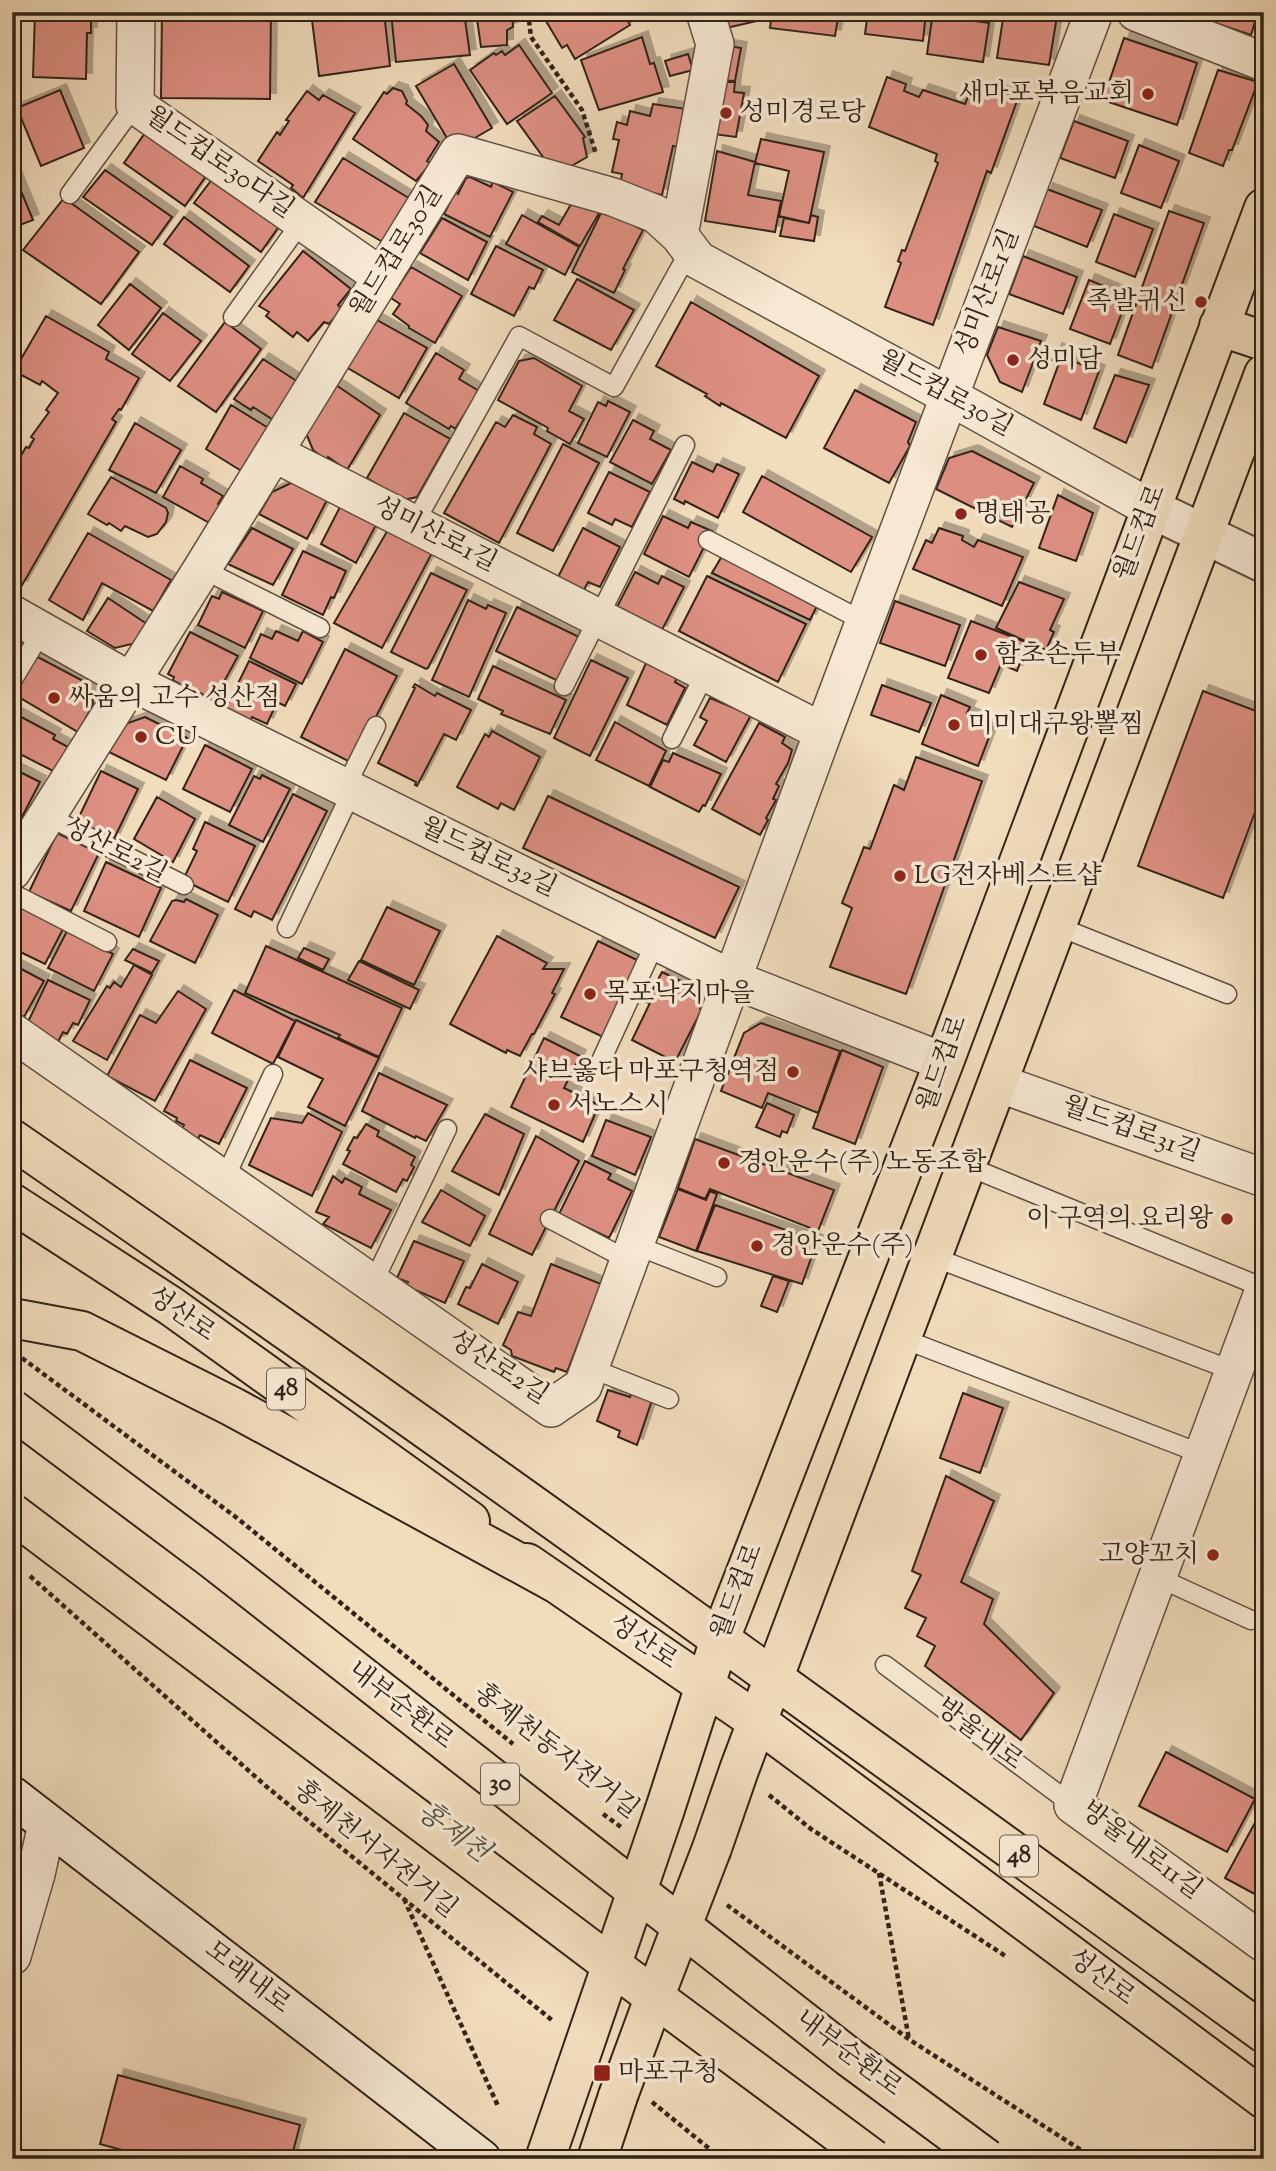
<svg xmlns="http://www.w3.org/2000/svg" width="1276" height="2171" viewBox="0 0 1276 2171" font-family="'Sorts Mill Goudy','Noto Serif KR',serif">
	<style>
		.pier { fill: #f1dcbc }
		.building { fill: #de9083; stroke: #312319; stroke-width: 2; filter: url(#shadow) }
		.lines { fill: none; stroke-linecap: round; stroke-linejoin: round }
		.service-casing { stroke: #615142; stroke-width: 21 }
		.minor-casing { stroke: #615142; stroke-width: 40 }
		.tertiary-casing { stroke: #615142; stroke-width: 42 }
		.secondary-casing { stroke: #312319; stroke-width: 42 }
		.primary-casing { stroke: #312319; stroke-width: 42 }
		.trunk-casing { stroke: #312319; stroke-width: 42 }
		.path { stroke: #312319; stroke-width: 4.5; stroke-dasharray: 5 3.5; stroke-linecap: butt }
		.service { stroke: #f6e8d3; stroke-width: 18 }
		.minor { stroke: #f6e8d3; stroke-width: 37 }
		.tertiary { stroke: #f6e8d3; stroke-width: 38 }
		.secondary { stroke: #f6e8d3; stroke-width: 38 }
		.primary { stroke: #f1dcbc; stroke-width: 38 }
		.trunk { stroke: #f1dcbc; stroke-width: 38 }
		.primary-bridge-casing { stroke: #312319; stroke-width: 42; stroke-linecap: butt }
		.trunk-bridge-casing { stroke: #312319; stroke-width: 42; stroke-linecap: butt }
		.primary-bridge { stroke: #f1dcbc; stroke-width: 38 }
		.trunk-bridge { stroke: #f1dcbc; stroke-width: 38 }
		.poi-dot { fill: #8f2418; stroke: #f6e8d3; stroke-width: 2.5 }
		.labels { text-anchor: middle; dominant-baseline: central; stroke-width: 7; stroke-linejoin: round; paint-order: stroke }
		.shield { fill: #f6e8d3; stroke: #6c5e51; stroke-width: 2 }
		.shield-label { font-size: 24px; font-weight: bold; fill: #312319 }
		.poi-label { font-size: 26px; fill: #312319; stroke: #f6e8d3; text-anchor: start }
		.street-label { font-size: 26px; fill: #312319; stroke: #f6e8d3 }
		.water-label { font-size: 28px; font-style: italic; fill: #515147; stroke: #f6e8d3 }
	</style>
	<defs>
		<filter id="shadow"><feDropShadow dx="6" dy="-6" stdDeviation="0" flood-color="#0004"/></filter>
	</defs>
	<rect width="100%" height="100%" fill="#f1dcbc"/>
	<filter id="stains"><feTurbulence type="fractalNoise" baseFrequency=".00286" numOctaves="4"/><feColorMatrix values="0 0 0 0 .2 0 0 0 0 .09 0 0 0 0 .02 0 0 0 .5 -.17"/></filter>
	<radialGradient id="worn" r=".72"><stop offset=".6" stop-color="#630" stop-opacity="0"/><stop offset="1" stop-color="#630" stop-opacity=".3"/></radialGradient>
	<path class="pier" d="M12 1404 1006 2156 1007 2159H852L12 1525Z"/>
	<path class="building" d="M35 12H91V33H87L86 79 33 77Z
		M162 12H271L270 99 161 98Z
		M311 12H384L390 66 319 76Z
		M391 12H464L470 55 396 62Z
		M476 12H512L513 27 507 30V45L481 47Z
		M544 12H623L630 25 575 59 567 45 562 48 546 21 549 20Z
		M719 12H758L757 21 726 28Z
		M772 12H839L835 36 770 28Z
		M868 12H926L923 41 865 34Z
		M933 12H962L961 19 989 23 983 62 927 54Z
		M1004 12H1052L1056 22 1049 65 997 58Z
		M1195 12H1258L1251 35 1194 16Z
		M642 37 650 64 654 63 663 92 599 110 581 60Z
		M1124 38 1197 63 1177 125 1103 100Z
		M519 45 552 93 507 124 470 70 494 53 496 55 502 51 505 55Z
		M723 45 741 48 735 81 717 80Z
		M688 54 693 70 670 76 665 61Z
		M454 64 492 128 454 150 416 86Z
		M1218 70 1258 82 1232 150H1229L1223 166 1189 153Z
		M887 77 906 84 904 91 919 97 923 90 965 104 972 88 989 96 991 88 1018 98 991 173 987 171 933 325 885 307 901 263 898 261 902 250 905 251 938 163 935 161 937 154 869 127Z
		M717 82H735L734 92 744 93 736 137 713 134Z
		M393 88 402 91 407 101 406 104 421 116 428 125 426 131 439 142 427 161 431 163 416 181 353 139 384 92 387 94Z
		M60 90 84 148 41 166 17 108Z
		M307 91 319 100 323 95 355 113 303 198 291 188 293 185 258 161 277 132 280 135 289 121 286 120Z
		M555 96 585 137 583 138 587 157 556 175 517 121Z
		M653 104 686 109 678 147 673 146 662 195 620 186 622 174 612 172 619 140 613 139 617 122 627 125 630 111 650 116Z
		M1074 121 1128 141 1115 178 1060 158Z
		M145 133 206 176 185 206 124 163Z
		M761 139 824 152 809 223 779 216 789 171 755 163Z
		M1139 145 1179 161 1161 208 1121 193Z
		M717 151 755 162 748 195 781 201 775 232 705 221Z
		M343 158 412 200 386 244 315 202Z
		M12 169 33 220 12 228Z
		M105 170 172 217 152 245 83 197Z
		M470 177 491 187 493 182 513 192 490 237 444 214 455 192 458 194 466 178Z
		M213 178 280 225 261 252 194 203Z
		M1047 189 1102 210 1087 247 1034 226Z
		M64 198 139 252 101 304 23 250Z
		M574 199 602 208 580 246 538 222 542 216 559 225Z
		M603 209 643 230 623 269 625 270 614 293 572 272Z
		M1169 211 1204 223 1152 368 1118 355Z
		M1114 214 1153 229 1135 277 1096 262Z
		M522 215 579 247 565 275 506 244Z
		M811 215 818 217 814 241 780 236 784 218 809 223Z
		M184 217 249 266 230 292 164 244Z
		M442 218 487 242 468 280 420 253Z
		M496 246 543 270 534 289 529 287 514 316 471 294Z
		M303 251 351 289 338 305 342 309 329 324 324 322 308 341 297 332 293 337 266 316 269 312 259 306Z
		M1023 256 1077 277 1063 314 1009 294Z
		M411 267 462 296 435 343 409 328V326L393 314 400 304 391 298Z
		M577 279 634 310 611 350 554 320Z
		M1089 280 1128 296 1110 344 1070 329Z
		M130 284 161 308 129 350 98 325Z
		M691 302 819 376 786 438 721 403 720 406 705 396 707 394 656 366Z
		M163 313 201 341 170 381 132 354Z
		M46 316 109 352 106 359 139 378 121 410 119 409 112 419 116 422 21 587 12 582V471L26 447 29 448 34 439 31 437 49 412 46 410 58 393 42 381 40 385 14 371Z
		M377 320 427 348 399 398 346 367Z
		M225 322 261 349 216 412 178 386Z
		M998 327 1041 341 1022 392 1000 382 987 355Z
		M1056 349 1077 357 1075 362 1099 371 1081 420 1044 404 1059 363 1052 360Z
		M436 353 464 370 459 379 479 391 455 429 451 426 449 429 406 403Z
		M534 358 582 386 569 411 584 419 570 444 547 431 548 428 498 400 519 361Z
		M263 359 298 382 275 421 253 407 251 410 234 399Z
		M1115 375 1149 385 1126 443 1094 428Z
		M336 385 380 415 347 470 328 457 326 460 313 450 306 433Z
		M855 390 916 422 908 442 910 446 889 483 824 448Z
		M608 401 630 412 607 457 578 443 598 402 606 406Z
		M231 405 270 429 243 472 206 449Z
		M404 413 450 439 417 497 404 500 367 478Z
		M513 415 537 427 534 434 551 444 499 543 444 513 496 422 505 427Z
		M633 420 654 431 650 439 671 450 652 484 610 462Z
		M135 423 181 450 156 493 109 470Z
		M563 444 599 463 553 551 517 533Z
		M972 451 1034 483 1012 527 936 489 949 458Z
		M692 462 713 472 717 464 739 474 718 518 685 501 684 504 674 499Z
		M180 466 203 479 201 483 223 496 218 504 223 507 213 525 163 497Z
		M609 472 650 492 632 527 615 519 612 525 588 513Z
		M762 476 872 537 851 572 743 512Z
		M111 477 166 508 168 513 166 522 157 534 148 537 125 526 121 531 109 523 107 525 88 514Z
		M293 482 328 498 307 539 259 514 272 492Z
		M1058 495 1093 513 1076 561 1039 548Z
		M342 503 377 523 356 563 321 544Z
		M663 516 688 528 691 522 712 531 689 577 644 554Z
		M252 528 293 549 273 585 228 564Z
		M389 528 433 551 382 648 334 623Z
		M583 528 620 547 600 587 588 582 583 592 557 579Z
		M939 528 963 536 962 540 974 547 978 540 1023 557 1002 606 913 569 926 540 932 543Z
		M88 533 171 580 153 611 102 583 83 620 49 600Z
		M303 551 346 571 334 598 331 597 323 615 282 595Z
		M722 556 819 602 810 620 712 573Z
		M635 572 658 584 662 576 684 587 661 632 616 609Z
		M431 573 467 590 428 668 426 669 391 652Z
		M707 576 806 624 778 682 679 631Z
		M1019 582 1064 599 1050 630 1054 632 1046 650 996 628Z
		M222 592 263 611 245 648 198 625 212 596 219 599Z
		M108 598 147 624 136 643 115 648 87 631Z
		M468 600 486 609 488 605 506 613 469 697 432 680Z
		M895 601 960 625 945 666 880 643Z
		M517 607 579 637 558 681 496 651Z
		M971 621 1028 643 1017 671 1001 664 989 693 948 678Z
		M276 631 298 641 303 631 323 642 302 684 250 658 261 634 272 639Z
		M190 632 238 656 214 700 200 693 199 695 173 680 174 677 168 674Z
		M345 649 397 676 352 763 301 737Z
		M32 654 87 683 92 693 93 705 78 732 12 693Z
		M591 660 628 678 590 756 554 738Z
		M249 661 296 684 285 706 277 702 267 724 252 717 250 722 225 710Z
		M646 663 677 678 675 682 685 688 667 725 627 705Z
		M493 666 566 700 550 734 501 714 503 711 478 699Z
		M415 684 435 696 437 693 471 710 456 740 444 734 417 786 415 785 416 782 378 763 415 688 413 687Z
		M882 685 931 703 919 732 871 715Z
		M1203 691 1264 714V788L1223 898 1138 866Z
		M941 695 970 707 967 713 994 724 978 766 922 744Z
		M710 698 751 715 726 762 694 745 707 721 700 717Z
		M12 712 55 735 53 739 70 748 57 773 12 750Z
		M145 717 187 738 166 780 109 752 125 724Z
		M615 722 666 751 649 786 596 760Z
		M759 723 785 737 782 743 792 750 788 763 776 784 779 786 773 799 776 800 766 818 768 820 760 835 712 809Z
		M492 731 540 757 514 810 501 803 498 809 457 787 485 734 489 737Z
		M205 745 252 769 230 812 183 789Z
		M673 753 721 774 705 806 703 805 699 812 650 787 663 760 669 762Z
		M916 757 982 781 906 994 830 967 852 908 842 903 864 847 870 849 894 785 904 790Z
		M12 768 40 782 22 817 12 812Z
		M101 771 138 789 114 839 77 821Z
		M262 775 290 789 263 842 229 825 254 776 260 779Z
		M293 794 327 811 272 920 254 911 251 917 235 909Z
		M548 796 739 887 715 938 523 848Z
		M157 797 195 819 173 862 134 839Z
		M205 822 255 846 228 902 183 880 197 851 193 849Z
		M57 833 99 853 71 911 29 892Z
		M106 862 161 888 139 937 84 911Z
		M186 899 218 915 195 963 150 941 172 901 176 900 184 902Z
		M21 907 63 929 45 964 12 948V914L16 917Z
		M387 907 440 931 414 985 361 960Z
		M67 931 113 954 94 991 48 968Z
		M497 936 547 963 543 969H564L552 993 555 994 534 1034H532L520 1056 507 1050 506 1053 450 1024Z
		M598 941 639 961 603 1037 561 1017Z
		M266 946 402 1008 379 1057 338 1038 340 1035 245 993Z
		M304 948 329 959 323 970 298 958Z
		M133 949 159 961 152 973 125 960Z
		M359 961 419 990 410 1009 348 980Z
		M12 964 44 981 24 1017 12 1011Z
		M134 965 152 975 107 1060 73 1041 107 986 110 988 114 982 121 987Z
		M662 972 693 987 701 1011 675 1062 632 1040 650 1003 646 1002Z
		M48 980 90 1000 78 1025 73 1023 67 1034 63 1032 58 1042 27 1024Z
		M234 990 295 1021 273 1064 212 1033Z
		M178 991 206 1009 155 1101 107 1076 140 1015 156 1023Z
		M296 1020 379 1058 345 1126 308 1107 323 1079 278 1057Z
		M761 1023 840 1051 818 1113 768 1093 762 1108 721 1091 744 1033Z
		M544 1038 580 1056 564 1088 599 1105 583 1142 511 1107Z
		M842 1050 883 1067 855 1144 813 1128Z
		M190 1060 247 1088 219 1144 200 1135 198 1139 181 1130 184 1125 176 1121 177 1118 164 1111Z
		M379 1073 447 1105 426 1141 416 1136 415 1138 362 1111Z
		M767 1103 794 1115 787 1133 782 1131 780 1137 756 1127Z
		M308 1113 342 1132 312 1196 249 1165 271 1118 302 1123Z
		M485 1114 524 1134 499 1195 452 1171Z
		M606 1120 651 1137 635 1175 592 1156Z
		M366 1124 379 1131 377 1136 415 1157 411 1165 414 1167 407 1181 403 1179 396 1192 343 1164 350 1151 347 1150 354 1137 357 1138Z
		M536 1136 579 1161 532 1255 489 1234Z
		M695 1139 834 1190 818 1231 710 1189 705 1199 678 1188Z
		M585 1161 611 1174 608 1179 632 1191 609 1238 559 1214Z
		M333 1176 342 1183 345 1178 362 1187 359 1194 391 1210 371 1248 323 1224 329 1217 316 1212Z
		M678 1189 706 1200 710 1191 717 1194 696 1251 659 1237Z
		M441 1190 485 1216 470 1246 422 1222Z
		M715 1205 817 1241 802 1284 697 1251Z
		M414 1241 464 1261 445 1303 406 1286 408 1282 397 1278Z
		M482 1264 518 1282 498 1324 458 1304 466 1287 470 1288Z
		M551 1264 601 1284 567 1372 556 1368 554 1372 512 1356 511 1350 503 1345 518 1312 531 1316Z
		M773 1276 789 1281 777 1312 761 1306Z
		M608 1390 630 1397 632 1392 652 1400 637 1445 618 1437 620 1431 597 1421Z
		M963 1393 1003 1408 980 1473 940 1458Z
		M946 1476 994 1501 961 1582 993 1599 984 1624 1054 1693 1021 1740 925 1666 935 1646 917 1636 926 1618 905 1608 921 1575 912 1571Z
		M1166 1752 1255 1799 1227 1852 1139 1806Z
		M1264 1806V1899L1225 1878Z
		M118 2075 300 2125 291 2159H155L100 2144Z"/>
	<g class="lines">
		<defs>
			<path id="service" d="M70 194 135 105
				M233 317 302 221
				M414 524 519 336 614 387 690 250
				M708 540 865 622
				M202 569 320 628
				M12 681 42 631
				M564 686 685 445
				M672 739 706 672
				M345 788 376 726
				M47 816 184 885
				M12 893 107 942
				M1057 926 1227 994
				M287 928 352 791
				M600 1063 656 941
				M967 1166 1264 1288
				M224 1180 273 1074
				M550 1219 630 1261
				M635 1245 717 1277
				M933 1257 1234 1371
				M373 1283 447 1129
				M901 1338 1202 1454
				M590 1368 669 1399
				M1157 1577 1251 1620
				M885 1665 1073 1805"/>
			<path id="minor" d="M136 12 135 105 382 277
				M1136 12 1264 62
				M679 235 715 44 705 12
				M274 453 823 732
				M12 614 132 682 734 980 944 1062
				M12 871 202 569 458 153 613 197 656 214 679 235 698 260 949 396 1150 508
				M12 1032 551 1408 583 1386 823 732 1094 12
				M998 1083 1264 1178
				M1264 1290 1073 1805 1264 1943
				M12 1956 36 1874 47 1824"/>
			<path id="tertiary" d="M1150 508 1264 563"/>
			<path id="secondary" d="M12 1796 481 2159"/>
			<path id="primary" d="M1219 326 1264 341
				M12 1139C434 1430 849 1732 1264 2033
				M12 1203 171 1306 470 1521
				M527 1563 758 1722 1264 2099
				M665 1809 720 1639 944 1062 1264 208
				M712 1848 739 1770 1264 374
				M545 2159 575 2072
				M597 2159 618 2096"/>
			<path id="trunk" d="M12 1318 82 1331 233 1407 554 1582"/>
		</defs>
		<use href="#service" class="service-casing"/>
		<use href="#minor" class="minor-casing"/>
		<use href="#tertiary" class="tertiary-casing"/>
		<use href="#secondary" class="secondary-casing"/>
		<use href="#primary" class="primary-casing"/>
		<use href="#trunk" class="trunk-casing"/>
		<path class="path" d="M528 12 531 37 582 110 596 154
			M22 1358 237 1518 513 1744
			M30 1576 267 1787 553 2021
			M769 1795 811 1829 1007 1957
			M603 1814 621 1827
			M879 1873 909 2039
			M404 1899 498 2106
			M727 1905 910 2040 1095 2159
			M652 2102 722 2159"/>
		<use href="#service" class="service"/>
		<use href="#minor" class="minor"/>
		<use href="#tertiary" class="tertiary"/>
		<use href="#secondary" class="secondary"/>
		<use href="#primary" class="primary"/>
		<use href="#trunk" class="trunk"/>
		<defs>
			<path id="primary-bridge" d="M575 2072 665 1809
				M618 2096 656 1993 712 1848"/>
			<path id="trunk-bridge" d="M12 1409 211 1558 849 2057 987 2159
				M12 1513 610 1964 873 2159"/>
		</defs>
		<use href="#primary-bridge" class="primary-bridge-casing"/>
		<use href="#trunk-bridge" class="trunk-bridge-casing"/>
		<use href="#primary-bridge" class="primary-bridge"/>
		<use href="#trunk-bridge" class="trunk-bridge"/>
	</g>
	<g class="poi-dot">
		<circle cx="1148" cy="94" r="7"/>
		<circle cx="726" cy="113" r="7"/>
		<circle cx="1201" cy="302" r="7"/>
		<circle cx="1013" cy="360" r="7"/>
		<circle cx="961" cy="514" r="7"/>
		<circle cx="981" cy="655" r="7"/>
		<circle cx="54" cy="698" r="7"/>
		<circle cx="954" cy="725" r="7"/>
		<circle cx="141" cy="737" r="7"/>
		<circle cx="900" cy="876" r="7"/>
		<circle cx="590" cy="994" r="7"/>
		<circle cx="793" cy="1072" r="7"/>
		<circle cx="554" cy="1105" r="7"/>
		<circle cx="724" cy="1163" r="7"/>
		<circle cx="1227" cy="1219" r="7"/>
		<circle cx="757" cy="1246" r="7"/>
		<circle cx="1213" cy="1555" r="7"/>
		<rect x="593" y="2064" width="18" height="18" rx="3.5"/>
	</g>
	<g class="labels">
		<g class="shield">
			<rect x="267" y="1368.5" width="38" height="41" rx="5"/>
			<rect x="481" y="1763.5" width="38" height="41" rx="5"/>
			<rect x="1000" y="1835.5" width="38" height="41" rx="5"/>
		</g>
		<g class="shield-label">
			<text x="286" y="1389">48</text>
			<text x="500" y="1784">30</text>
			<text x="1019" y="1856">48</text>
		</g>
		<g class="poi-label">
			<text x="1134" y="94" text-anchor="end">새마포복음교회</text>
			<text x="740" y="113">성미경로당</text>
			<text x="1187" y="302" text-anchor="end">족발귀신</text>
			<text x="1027" y="360">성미담</text>
			<text x="975" y="514">명태공</text>
			<text x="995" y="655">함초손두부</text>
			<text x="68" y="698">싸움의 고수 성산점</text>
			<text x="968" y="725">미미대구왕뽈찜</text>
			<text x="155" y="737">CU</text>
			<text x="914" y="876">LG전자베스트샵</text>
			<text x="604" y="994">목포낙지마을</text>
			<text x="779" y="1072" text-anchor="end">샤브옳다 마포구청역점</text>
			<text x="568" y="1105">서노스시</text>
			<text x="738" y="1163">경안운수(주) 노동조합</text>
			<text x="1213" y="1219" text-anchor="end">이 구역의 요리왕</text>
			<text x="771" y="1246">경안운수(주)</text>
			<text x="1199" y="1555" text-anchor="end">고양꼬치</text>
			<text x="618" y="2073">마포구청</text>
		</g>
		<g class="street-label">
			<text transform="translate(219 163) rotate(35)">월드컵로30다길</text>
			<text transform="translate(397 252) rotate(-58)">월드컵로30길</text>
			<text transform="translate(988 293) rotate(-69)">성미산로1길</text>
			<text transform="translate(945 394) rotate(29)">월드컵로30길</text>
			<text transform="translate(1141 533) rotate(-69)">월드컵로</text>
			<text transform="translate(435 535) rotate(27)">성미산로1길</text>
			<text transform="translate(115 851) rotate(27)">성산로2길</text>
			<text transform="translate(488 858) rotate(26)">월드컵로32길</text>
			<text transform="translate(943 1064) rotate(-70)">월드컵로</text>
			<text transform="translate(1131 1130) rotate(20)">월드컵로31길</text>
			<text transform="translate(181 1315) rotate(35)">성산로</text>
			<text transform="translate(498 1368) rotate(33)">성산로2길</text>
			<text transform="translate(738 1592) rotate(-69)">월드컵로</text>
			<text transform="translate(643 1643) rotate(34)">성산로</text>
			<text transform="translate(400 1706) rotate(38)">내부순환로</text>
			<text transform="translate(979 1735) rotate(37)">방울내로</text>
			<text transform="translate(556 1752) rotate(38)">홍제천동자전거길</text>
			<text transform="translate(375 1850) rotate(39)">홍제천서자전거길</text>
			<text transform="translate(1141 1851) rotate(37)">방울내로11길</text>
			<text transform="translate(247 1978) rotate(38)">모래내로</text>
			<text transform="translate(1101 1978) rotate(37)">성산로</text>
			<text transform="translate(848 2054) rotate(37)">내부순환로</text>
		</g>
		<g class="water-label">
			<text transform="translate(453 1833) rotate(36)">홍제천</text>
		</g>
	</g>
	<rect width="1276" height="2171" fill="none" stroke="#f1dcbc" stroke-width="42"/>
	<rect x="14" y="14" width="1248" height="2143" fill="none" stroke="#312319" stroke-width="3.5"/>
	<rect x="21" y="21" width="1234" height="2129" fill="none" stroke="#312319" stroke-width="2"/>
	<rect width="100%" height="100%" filter="url(#stains)"/>
	<rect width="100%" height="100%" fill="url(#worn)"/>
</svg>
